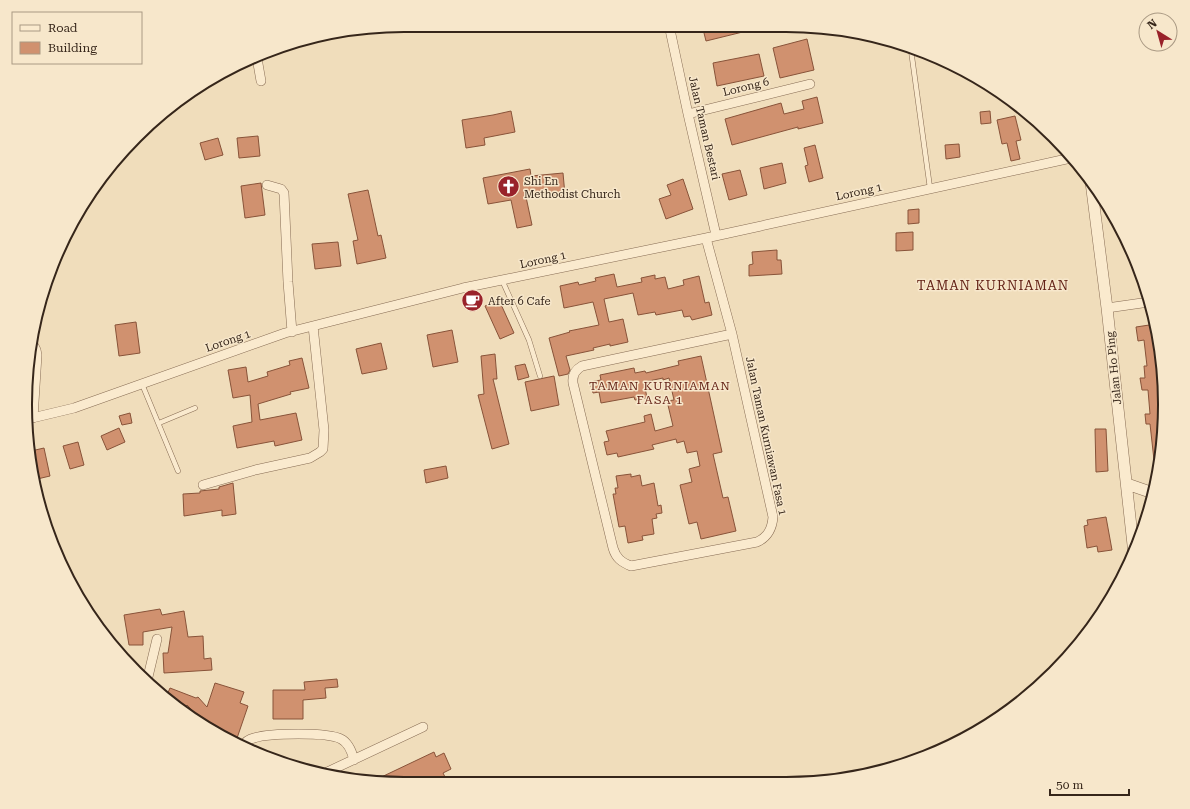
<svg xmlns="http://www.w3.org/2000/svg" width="1190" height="809" viewBox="0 0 1190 809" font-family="'Roboto Serif',serif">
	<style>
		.building { fill: #d0916f; stroke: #885339 }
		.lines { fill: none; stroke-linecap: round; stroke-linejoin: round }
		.service-casing { stroke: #876c54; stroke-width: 5.5 }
		.minor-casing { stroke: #876c54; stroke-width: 10 }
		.tertiary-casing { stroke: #876c54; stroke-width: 12 }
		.service { stroke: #faeace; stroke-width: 4.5 }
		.minor { stroke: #faeace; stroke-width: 9 }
		.tertiary { stroke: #faeace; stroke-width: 11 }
		.labels { text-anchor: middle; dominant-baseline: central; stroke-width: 3; stroke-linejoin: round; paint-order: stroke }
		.street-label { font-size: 11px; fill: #36261a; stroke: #f7e7cb }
		.poi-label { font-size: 11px; fill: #36261a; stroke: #f7e7cb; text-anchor: start }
		.neighbourhood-label { font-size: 12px; letter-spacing: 1px; fill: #642317; stroke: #f7e7cb }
		.quarter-label { font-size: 13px; letter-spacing: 1px; fill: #642317; stroke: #f7e7cb }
		.rim { fill: none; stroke: #36261a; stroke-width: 2 }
	</style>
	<rect width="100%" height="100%" fill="#f0ddbb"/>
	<path class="building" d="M702 25H758L759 28 706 41Z
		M807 39 814 70 780 78 773 48Z
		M759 54 764 76 717 86 713 63Z
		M817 97 823 123 798 129V127L732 145 725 119 781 103 784 114 804 109 802 101Z
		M511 111 515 132 484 138 485 145 466 148 462 120 493 115Z
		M990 111 991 123 981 124 980 112Z
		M1015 116 1021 140 1016 141 1020 159 1011 161 1007 143 1002 144 997 120Z
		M258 136 260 156 239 158 237 138Z
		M218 138 223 155 205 160 200 143Z
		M959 144 960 157 946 159 945 145Z
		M815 145 823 178 809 182 805 166 808 165 804 148Z
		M782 163 786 183 764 189 760 168Z
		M530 169 531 176 563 173 565 195 548 197V193L526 197 532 225 517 228 511 200 488 204 483 178Z
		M740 170 747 195 729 200 722 174Z
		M683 179 693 209 666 219 659 199 671 195 667 185Z
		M261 183 265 215 245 218 241 186Z
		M368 190 378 236 381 235 386 258 357 264 353 241 358 240 348 194Z
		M919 209V223L908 224V210Z
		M913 232V250L896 251V233Z
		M338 242 341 266 315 269 312 244Z
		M777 250V260H781L782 274 749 276V265L753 264 752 252Z
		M614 274 617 287 642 282 641 278 655 275V279L665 277 668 289 684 285 683 280 699 276 705 303 709 302 712 315 692 320 690 316 684 317 682 310 656 315 655 312 638 315 633 293 604 299 609 322 623 319 628 342 610 346V344L593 348 594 350 566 356 570 370 568 374 559 376 549 338 570 332 569 331 599 325 593 302 564 308 560 286 578 282 579 285 596 281 595 278Z
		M499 300 514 333 500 339 485 306Z
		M136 322 140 353 119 356 115 325Z
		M1156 324 1158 330 1165 404 1159 469H1155L1150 424H1146L1145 414H1150L1148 390H1142L1140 378H1145L1144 366H1147L1144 340 1138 341 1136 327Z
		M452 330 458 362 433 367 427 335Z
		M381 343 387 369 362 374 356 349Z
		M495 354 497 379H493L509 444 492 449 478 395 484 394 481 356Z
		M701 356 722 452 713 454 723 498 728 497 736 531 701 539 697 522 689 524 680 485 692 482 689 469 700 466 697 451 687 453 684 441 677 443 676 439 652 445 654 449 618 457 617 453 607 455 604 442 609 441 606 431 645 422 644 416 651 414 655 431 673 426 667 401 674 400 669 378 663 380V378L644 382 647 398 635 400 634 397 601 403 599 392 593 393 590 382 601 380 600 375 634 368 635 373 645 371 646 373 679 365 678 361Z
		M302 358 309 388 290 392 291 394 258 404 260 420 296 413 302 440 275 446 274 441 237 448 233 426 252 422 250 395 233 398 228 370 246 367 248 382 268 376 267 372 290 365 289 361Z
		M525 364 529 377 518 380 515 366Z
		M554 376 559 405 531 411 525 382Z
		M130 413 132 423 122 425 119 416Z
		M119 428 125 442 107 450 101 436Z
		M1095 429H1106L1108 471 1096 472Z
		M78 442 84 465 70 469 63 446Z
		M44 448 50 476 33 480 31 451Z
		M446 466 448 478 426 483 424 470Z
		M631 474V477L640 475 642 486 654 483 658 506 661 505 662 513 656 514 657 518 652 519 654 534 642 536 643 540 628 543 625 526 619 527 613 494H616L615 488H618L616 476Z
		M233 483 236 514 222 516V510L184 516 183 494 200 493V491L219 489V487Z
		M1106 517 1112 550 1098 552 1097 546 1087 548 1084 526 1088 525 1087 520Z
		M160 609 162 615 184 611 188 637 203 636 204 659 211 658 212 670 164 673 163 653H168L172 627 143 632V645H129L124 615Z
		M337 679 338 687 325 688 326 698 303 700V719H273V690H305L304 682Z
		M215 683 244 692 240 703 248 706 235 744 200 718 187 705 185 708 167 695 170 688 196 698 198 697 207 707Z
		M434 752 436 757 444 753 451 769 443 773 445 777 430 784H404L373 781Z"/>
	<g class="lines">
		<defs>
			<path id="service" d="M911 50 930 188
				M502 280 529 340 540 376
				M142 384 178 471
				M159 423 195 408"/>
			<path id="minor" d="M669 25 688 114 716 235
				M257 58 261 81
				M688 114 810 84
				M267 185 281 189 284 193 288 282 292 332
				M706 238 732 334 773 517C772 529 768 537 757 542L631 566C621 562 616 558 613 548L573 383C572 375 575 370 582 366L732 334
				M1107 308 1149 302
				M33 418 37 355 36 350 34 346
				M28 419 74 408 285 333 463 288 706 238 1071 158
				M203 485 255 470 310 458 320 452 323 449 324 430 313 326
				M147 681 157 639
				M242 747C245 742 249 739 254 738 269 733 328 732 341 739 349 743 352 752 354 760
				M323 774 423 727"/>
			<path id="tertiary" d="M1091 182 1107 308 1134 554
				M1127 484 1153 493"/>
		</defs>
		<use href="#service" class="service-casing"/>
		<use href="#minor" class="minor-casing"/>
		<use href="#tertiary" class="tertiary-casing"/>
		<use href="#service" class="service"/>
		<use href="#minor" class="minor"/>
		<use href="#tertiary" class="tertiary"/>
	</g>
	<defs>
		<symbol id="church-disc" viewBox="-11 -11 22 22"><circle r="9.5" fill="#99222a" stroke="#f7e7cb"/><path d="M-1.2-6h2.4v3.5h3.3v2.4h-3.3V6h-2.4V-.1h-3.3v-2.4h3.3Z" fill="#fff"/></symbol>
		<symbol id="cafe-disc" viewBox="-11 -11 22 22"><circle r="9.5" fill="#99222a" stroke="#f7e7cb"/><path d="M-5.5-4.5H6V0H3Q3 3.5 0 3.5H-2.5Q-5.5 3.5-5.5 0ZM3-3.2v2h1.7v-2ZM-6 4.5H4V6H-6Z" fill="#fff"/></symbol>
	</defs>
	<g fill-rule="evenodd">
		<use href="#church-disc" x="496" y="174" width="25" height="25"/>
		<use href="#cafe-disc" x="460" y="288" width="25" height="25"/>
	</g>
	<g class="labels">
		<g class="street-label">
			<text transform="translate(746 87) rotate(-14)">Lorong 6</text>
			<text transform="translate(704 128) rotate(77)">Jalan Taman Bestari</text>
			<text transform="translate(859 192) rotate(-12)">Lorong 1</text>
			<text transform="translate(543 260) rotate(-12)">Lorong 1</text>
			<text transform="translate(228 341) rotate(-19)">Lorong 1</text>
			<text transform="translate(1114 368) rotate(-96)">Jalan Ho Ping</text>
			<text transform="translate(766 436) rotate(78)">Jalan Taman Kurniawan Fasa 1</text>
		</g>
		<g class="poi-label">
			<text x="524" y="181">Shi En<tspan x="524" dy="13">Methodist Church</tspan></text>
			<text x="488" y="301">After 6 Cafe</text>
		</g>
		<g class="neighbourhood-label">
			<text x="660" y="386">TAMAN KURNIAMAN<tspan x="660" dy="14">FASA 1</tspan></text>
		</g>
		<g class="quarter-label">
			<text x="993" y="285">TAMAN KURNIAMAN</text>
		</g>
	</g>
	<path d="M0 0H1190V809H0ZM404 32H786A372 372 0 0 1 1158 404V405A372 372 0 0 1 786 777H404A372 372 0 0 1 32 405V404A372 372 0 0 1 404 32Z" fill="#f7e7cb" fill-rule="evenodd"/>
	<path class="rim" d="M404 32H786A372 372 0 0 1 1158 404V405A372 372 0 0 1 786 777H404A372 372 0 0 1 32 405V404A372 372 0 0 1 404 32Z"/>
	<rect x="12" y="12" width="130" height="52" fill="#f7e7cb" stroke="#aa9a84"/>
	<rect x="20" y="25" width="20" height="6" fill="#faeace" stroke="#aa9a84"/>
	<text x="48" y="32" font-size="12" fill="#36261a">Road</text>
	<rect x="20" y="42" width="20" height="12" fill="#d0916f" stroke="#aa9a84"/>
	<text x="48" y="52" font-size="12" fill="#36261a">Building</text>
	<g transform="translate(1158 32) rotate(323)"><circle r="19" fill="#f7e7cb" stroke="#aa9a84"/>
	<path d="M0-3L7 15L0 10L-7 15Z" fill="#99222a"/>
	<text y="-6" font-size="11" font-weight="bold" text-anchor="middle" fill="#36261a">N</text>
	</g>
	<path d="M1050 789v6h79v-6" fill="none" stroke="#36261a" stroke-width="2"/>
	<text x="1056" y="789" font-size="12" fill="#36261a" stroke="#f7e7cb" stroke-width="3" paint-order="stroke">50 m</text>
</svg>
